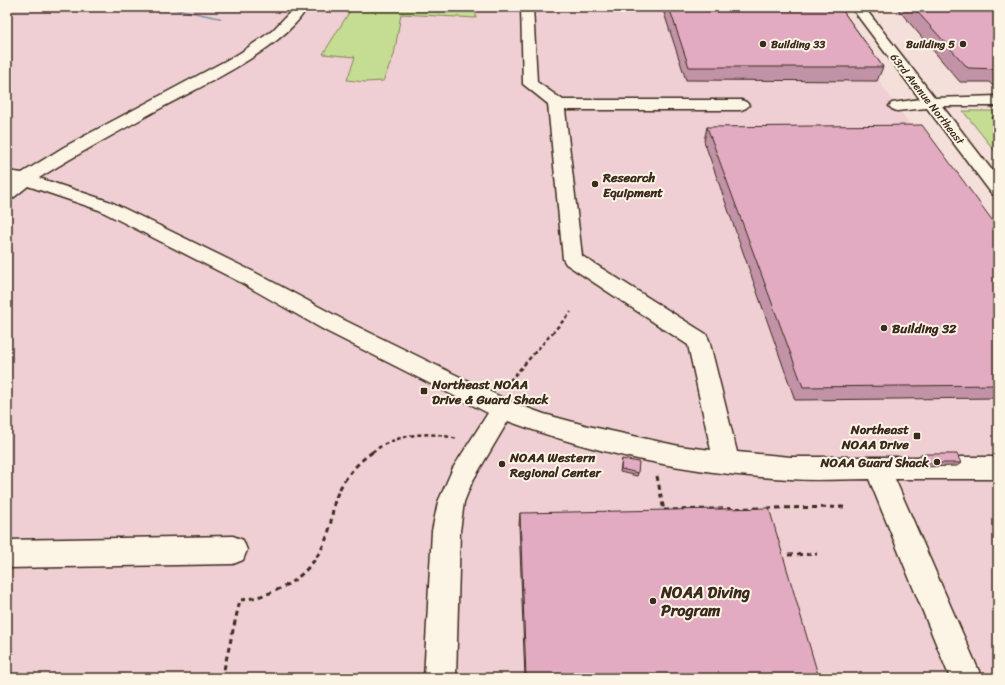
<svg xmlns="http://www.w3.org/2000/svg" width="1005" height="685" viewBox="0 0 1005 685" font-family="Sriracha,sans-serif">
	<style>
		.built { fill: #efcfd3 }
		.green { fill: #c5dd93; stroke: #808458 }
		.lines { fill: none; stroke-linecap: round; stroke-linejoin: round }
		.stream { fill: #788da3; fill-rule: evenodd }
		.minor-casing { stroke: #3b2a1e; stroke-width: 3 }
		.path-far1 { stroke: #3b2a1e; stroke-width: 2.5; stroke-dasharray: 4 3; stroke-linecap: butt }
		.path { stroke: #3b2a1e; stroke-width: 3; stroke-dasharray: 5 4; stroke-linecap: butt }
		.minor { fill: #fcf5e5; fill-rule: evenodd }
		.wall { fill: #c293a7; stroke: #3b2a1e }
		.building { fill: #e2abc2; stroke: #3b2a1e }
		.poi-dot { fill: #3b2a1e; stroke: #fcf5e5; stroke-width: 1.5 }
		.labels { text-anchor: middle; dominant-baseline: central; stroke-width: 4; stroke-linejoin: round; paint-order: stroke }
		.far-poi-label { font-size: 11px; font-weight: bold; fill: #3b2a1e; stroke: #fcf5e5; text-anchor: start }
		.far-street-label { font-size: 11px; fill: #3b2a1e; stroke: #fcf5e5 }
		.poi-label { font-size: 13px; font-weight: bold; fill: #3b2a1e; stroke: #fcf5e5; text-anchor: start }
		.near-poi-label { font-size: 16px; font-weight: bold; fill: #3b2a1e; stroke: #fcf5e5; text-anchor: start }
	</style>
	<rect width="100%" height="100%" fill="#f4dfda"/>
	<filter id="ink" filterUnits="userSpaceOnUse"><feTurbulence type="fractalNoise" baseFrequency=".025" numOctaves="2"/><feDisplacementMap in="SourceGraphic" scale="8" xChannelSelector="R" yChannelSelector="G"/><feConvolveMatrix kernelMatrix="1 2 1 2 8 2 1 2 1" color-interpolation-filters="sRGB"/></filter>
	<g filter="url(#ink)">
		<path class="built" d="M7 7H827L998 250V678H7Z"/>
		<path class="green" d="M326 7H476V18L401 14 394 55 383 81 365 82 347 80 355 57 323 54 350 11 325 10Z
			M963 111H998V155Z"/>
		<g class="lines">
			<path class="stream" d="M162 7H170L222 18 220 19Z"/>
			<defs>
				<path id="minor" d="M295 7H307C288 46 200 87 161 108 120 131 79 153 39 178L111 202 254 272 342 319 511 402 544 414 588 426 679 446 711 450 688 345 566 264 563 259 548 104 523 84 521 7H533L537 82 563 100H741L746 102 749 105 746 108 741 110H565L582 256 706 334 709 340 737 452 791 457H998V479H895L982 678H950L869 479C843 479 816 481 790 479 693 474 599 455 508 421L472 482 464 502 460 531 456 678H424L432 531 438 502 453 468 488 413 326 331 240 282 99 210 28 186 13 198 7 200V185L11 182 7 181V171L22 173 64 147 240 53 272 31Z
					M851 7H864L935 98 998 96V106H942L998 178V196L992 194 927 108 897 111 892 109 889 106 892 103 920 99Z
					M233 536 243 540 247 550 243 560 233 564 7 568V540Z"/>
			</defs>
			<use href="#minor" class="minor-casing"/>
			<path class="path-far1" d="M505 386 571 312
				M372 452C397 434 428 430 457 439"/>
			<path class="path" d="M657 476 664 511
				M767 508 848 507
				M664 510 760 508
				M788 555 817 554
				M222 678 240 600C281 595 314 574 328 534 331 524 332 514 334 504 340 482 355 464 374 451"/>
			<use href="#minor" class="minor"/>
		</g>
		<path class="wall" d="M375 7H388V8L377 9Z
			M662 7H840L883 67 877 81 686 80Z
			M896 7H998V90H997L989 82H960Z
			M998 108V126L992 118Z
			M707 127 998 228V398L795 400 704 141Z
			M921 454 961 463 957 466 922 467 917 457Z
			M622 459 638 473 637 476 620 472Z
			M520 513 819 678H525L519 524Z"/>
		<path class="building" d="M669 7H840L883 67H689Z
			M913 7H998V69L968 68Z
			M922 125 998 228V385L803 387 707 127Z
			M921 454H957L961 463H925Z
			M622 459 639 462 638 473 621 469Z
			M769 508 819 678H526L520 513Z"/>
	</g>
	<g class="poi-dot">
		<circle cx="763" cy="44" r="4"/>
		<circle cx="963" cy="44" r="4"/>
		<circle cx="595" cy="184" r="4"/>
		<circle cx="884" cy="328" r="4"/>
		<rect x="420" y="387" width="8" height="8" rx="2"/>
		<rect x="913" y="432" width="8" height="8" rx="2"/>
		<circle cx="937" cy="462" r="4"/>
		<circle cx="502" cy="464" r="4"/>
		<circle cx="653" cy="601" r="4"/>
	</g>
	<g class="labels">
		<g class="far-poi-label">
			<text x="771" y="44">Building 33</text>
			<text x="955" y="44" text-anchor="end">Building 5</text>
		</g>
		<g class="far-street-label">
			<text transform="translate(927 99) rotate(52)">63rd Avenue Northeast</text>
		</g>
		<g class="poi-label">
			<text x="603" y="177">Research<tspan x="603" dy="15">Equipment</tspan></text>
			<text x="892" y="328">Building 32</text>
			<text x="432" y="384">Northeast NOAA<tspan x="432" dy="15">Drive &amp; Guard Shack</tspan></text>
			<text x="909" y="429" text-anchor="end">Northeast<tspan x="909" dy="15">NOAA Drive</tspan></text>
			<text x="510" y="457">NOAA Western<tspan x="510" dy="15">Regional Center</tspan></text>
			<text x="929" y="462" text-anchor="end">NOAA Guard Shack</text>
		</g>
		<g class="near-poi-label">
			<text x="661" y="592">NOAA Diving<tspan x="661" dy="18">Program</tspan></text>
		</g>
	</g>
	<rect width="1005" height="685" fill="none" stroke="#fcf5e5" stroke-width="24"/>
	<rect x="12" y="12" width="981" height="661" fill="none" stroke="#3b2a1e" stroke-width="1.5" filter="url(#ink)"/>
</svg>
